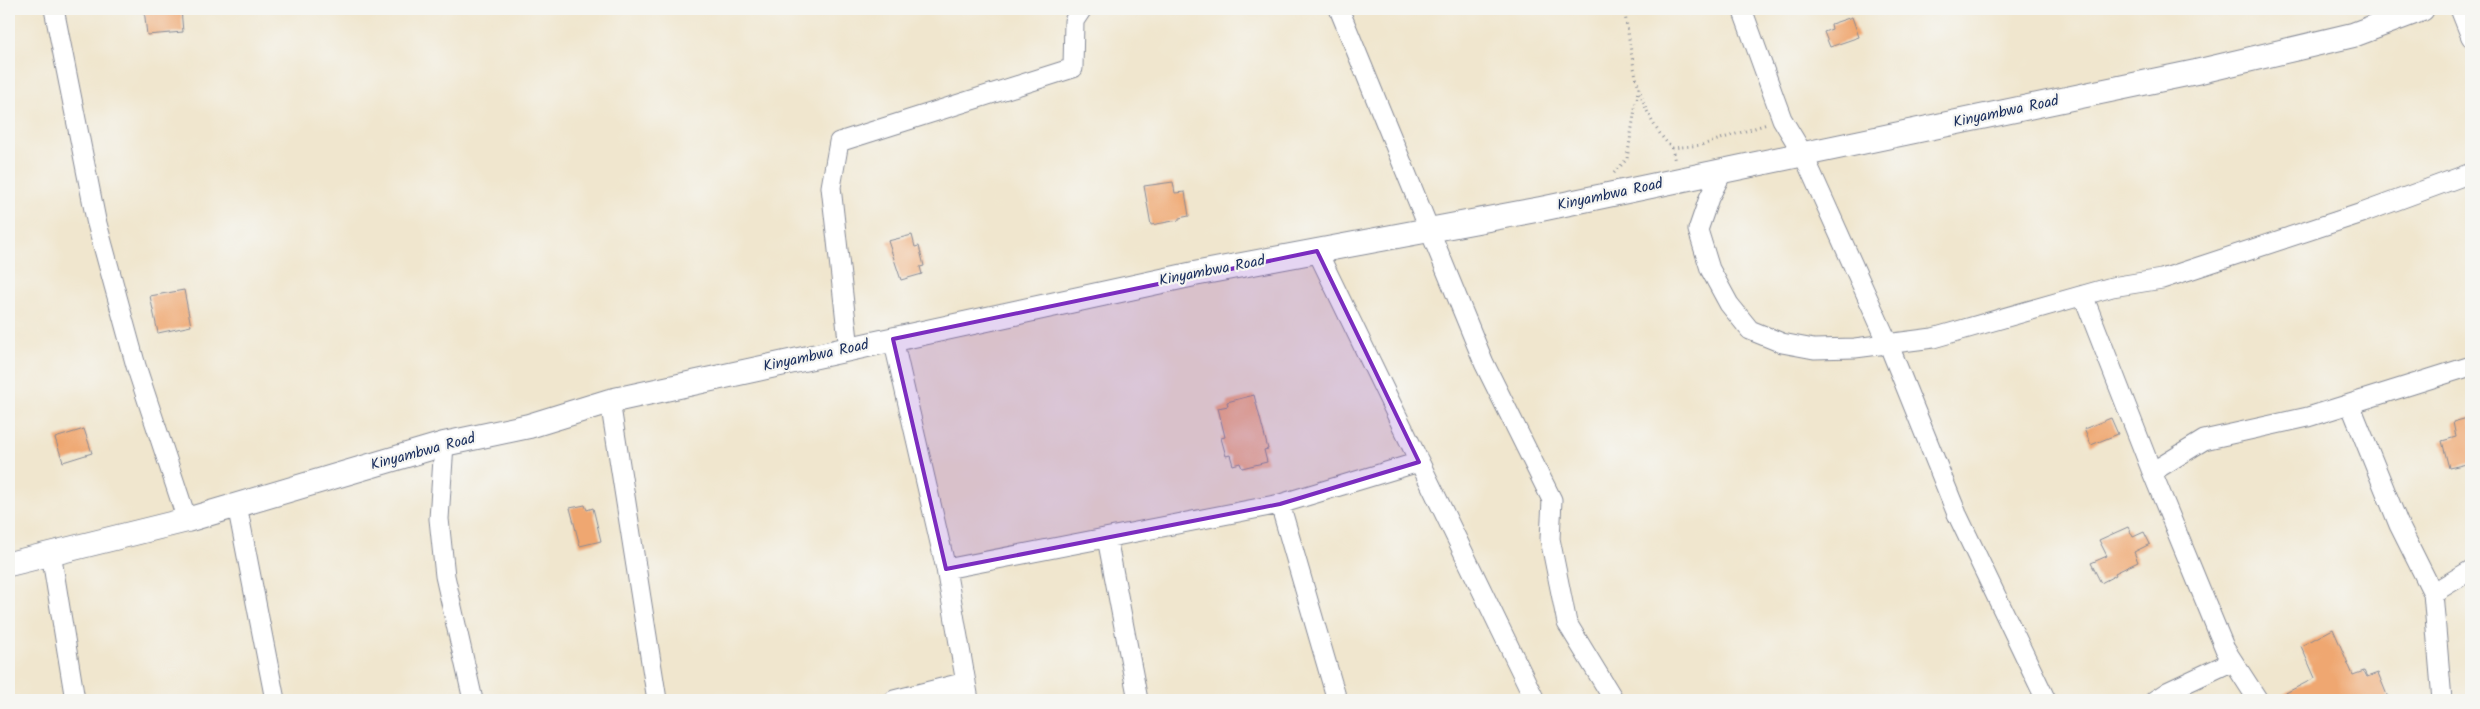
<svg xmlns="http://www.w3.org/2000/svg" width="2480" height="709" viewBox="0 0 2480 709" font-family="Kalam,sans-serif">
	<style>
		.building { fill: #efa771 }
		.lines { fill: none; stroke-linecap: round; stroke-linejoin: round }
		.minor-casing { stroke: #868a96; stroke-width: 21 }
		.tertiary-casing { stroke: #868a96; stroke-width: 26 }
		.path { stroke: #868a96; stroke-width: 3; stroke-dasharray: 1 4; stroke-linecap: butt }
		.minor { stroke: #fff; stroke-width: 19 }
		.tertiary { stroke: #fff; stroke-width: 24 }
		.marked { fill: #7b2cbf; fill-opacity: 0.2; stroke: #7b2cbf; stroke-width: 4; stroke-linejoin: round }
		.labels { text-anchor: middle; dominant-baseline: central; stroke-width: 4.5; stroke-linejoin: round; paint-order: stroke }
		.street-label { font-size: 15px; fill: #1b2f5e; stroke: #f6f6f2 }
	</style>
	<rect width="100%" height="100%" fill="#f6f6f2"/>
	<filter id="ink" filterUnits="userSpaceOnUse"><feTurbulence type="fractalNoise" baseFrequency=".02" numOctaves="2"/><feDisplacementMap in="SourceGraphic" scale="10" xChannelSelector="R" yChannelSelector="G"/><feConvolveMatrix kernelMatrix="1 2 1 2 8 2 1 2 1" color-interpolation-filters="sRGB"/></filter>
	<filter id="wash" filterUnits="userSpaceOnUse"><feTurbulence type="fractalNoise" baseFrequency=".0096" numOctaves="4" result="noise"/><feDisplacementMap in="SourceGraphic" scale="20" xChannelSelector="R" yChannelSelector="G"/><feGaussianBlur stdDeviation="1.12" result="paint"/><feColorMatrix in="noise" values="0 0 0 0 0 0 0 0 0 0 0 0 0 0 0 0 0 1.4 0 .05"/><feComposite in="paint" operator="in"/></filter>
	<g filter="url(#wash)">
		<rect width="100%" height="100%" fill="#f0e6ce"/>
		<g id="blocks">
			<path class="building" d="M144 9H181L183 32 147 35Z
				M1852 17 1859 37 1830 47 1824 32 1832 29 1831 24Z
				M1173 182 1175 193 1185 192 1189 216 1179 218V220L1151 225 1144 186Z
				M912 235 915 247 919 246 924 266 920 267 922 274 901 280 888 241Z
				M184 290 191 326 158 333 150 296Z
				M1254 395 1268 449 1264 450 1267 462 1242 468 1240 463 1233 465 1230 455 1226 456 1221 438 1225 437 1218 408 1228 406 1227 402Z
				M2471 417V463L2449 468 2442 441 2456 437 2453 422Z
				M2111 418 2118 434 2091 445 2084 429Z
				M84 429 92 453 63 462 55 438Z
				M585 505 587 510 593 508 601 541 580 546 570 508Z
				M2128 527 2133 537 2144 532 2150 544 2134 552 2138 562 2115 573 2116 575 2101 583 2091 563 2107 556 2099 540Z
				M2333 629 2353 675 2364 671 2367 677 2378 673 2389 700H2272L2315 678 2301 646Z"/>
		</g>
	</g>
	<g filter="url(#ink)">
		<use href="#blocks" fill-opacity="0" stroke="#868a96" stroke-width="1"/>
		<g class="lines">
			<defs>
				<path id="minor" d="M54 9 96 220 136 366 187 520
					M1339 9 1484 363 1552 500 1550 539 1567 623 1614 700
					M1742 9 1782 119 1803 154 1888 343 1957 514 2046 700
					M2460 9 2471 37
					M1723 171 1709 198 1698 230 1710 269 1729 304 1750 330 1782 343 1814 349 1855 348 1933 338 2112 287 2162 279 2362 213 2471 173
					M1317 251 1535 700
					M2083 295 2152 472 2225 649 2258 700
					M893 339 946 569
					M849 349 831 187 839 142 1073 68 1074 21 1082 9
					M610 401 657 700
					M2350 404 2399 525 2433 593 2442 700
					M444 444 439 519 445 576 473 700
					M2152 472 2204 440 2308 417 2471 366
					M237 505 275 700
					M1107 538 1138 700
					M51 553 75 700
					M2433 593 2471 570
					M894 700 966 682
					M969 700 946 569 1280 504
					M1337 700 1280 504 1419 462
					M2155 700 2169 691 2233 661"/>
				<path id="tertiary" d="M9 564 187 520 444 444 529 426 610 401 1194 274 1541 209 2196 72 2353 35 2422 9"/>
			</defs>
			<use href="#minor" class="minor-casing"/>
			<use href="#tertiary" class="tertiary-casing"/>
			<path class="path" d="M1624 9C1633 57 1635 111 1672 148L1702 145 1767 124
				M1672 148 1675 162
				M1614 173 1627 159 1638 90"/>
			<use href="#minor" class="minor"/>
			<use href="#tertiary" class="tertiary"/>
		</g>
	</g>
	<path class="marked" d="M1317 251 1419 462 1280 504 946 569 893 339Z"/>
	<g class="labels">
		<g class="street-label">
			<text transform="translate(2006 112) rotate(-12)">Kinyambwa Road</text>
			<text transform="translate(1610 195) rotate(-12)">Kinyambwa Road</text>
			<text transform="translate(1212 271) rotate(-11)">Kinyambwa Road</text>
			<text transform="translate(816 356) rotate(-12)">Kinyambwa Road</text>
			<text transform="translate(423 452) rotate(-15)">Kinyambwa Road</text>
		</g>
	</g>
	<rect width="2480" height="709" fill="none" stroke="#f6f6f2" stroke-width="30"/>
</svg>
